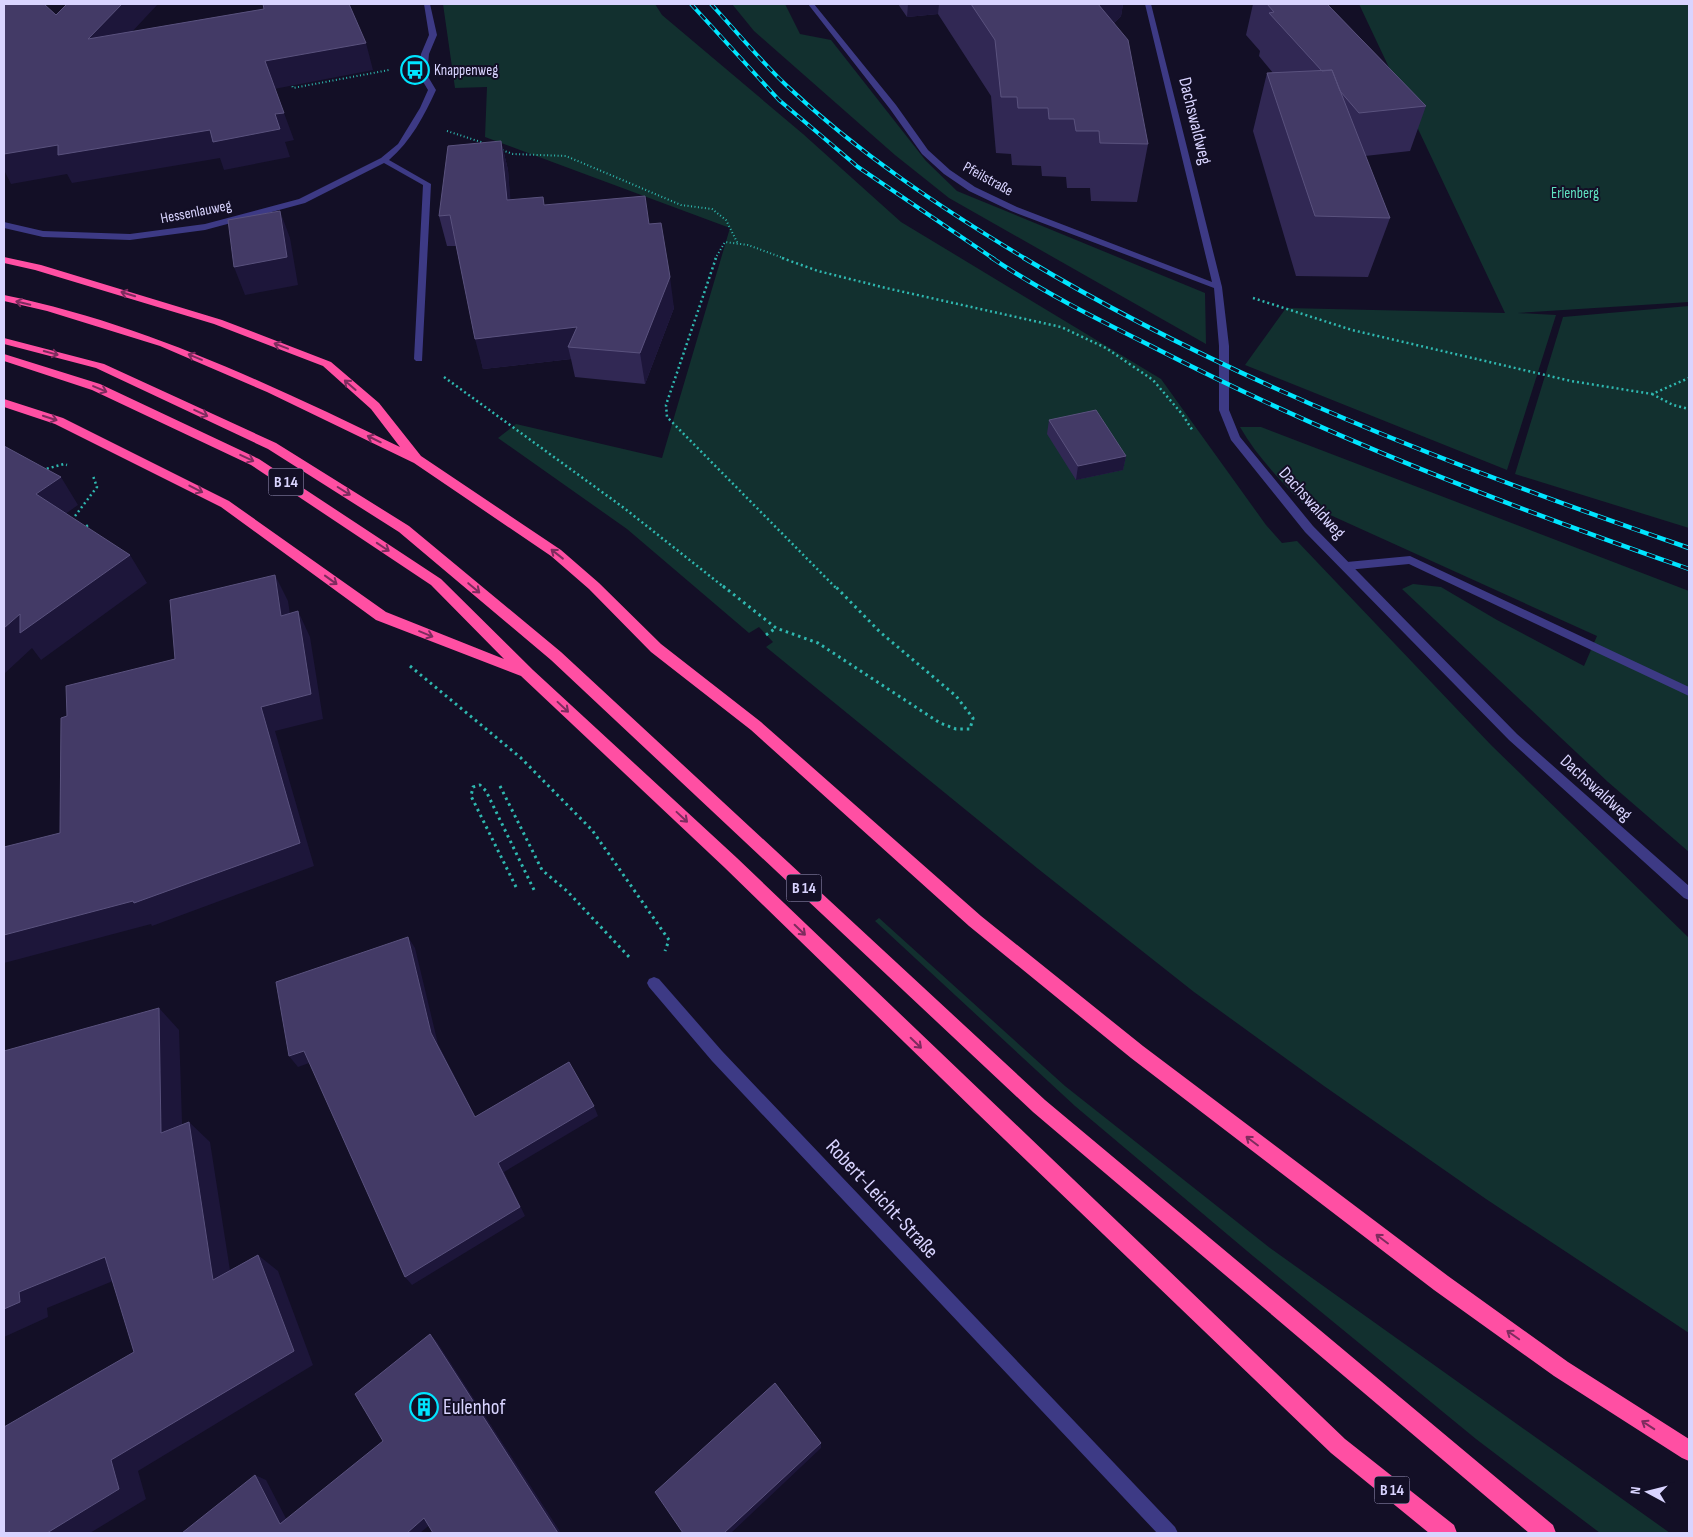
<svg xmlns="http://www.w3.org/2000/svg" width="1693" height="1537" viewBox="0 0 1693 1537" font-family="'Sofia Sans Condensed',sans-serif">
	<style>
		.green { fill: #12302f }
		.lines { fill: none; stroke-linecap: round; stroke-linejoin: round }
		.path-far2 { stroke: #2fb8b0; stroke-width: 2; stroke-dasharray: 1 2.5; stroke-linecap: butt }
		.path-far1 { stroke: #2fb8b0; stroke-width: 2.5; stroke-dasharray: 2 3; stroke-linecap: butt }
		.path { stroke: #2fb8b0; stroke-width: 3; stroke-dasharray: 2.5 4; stroke-linecap: butt }
		.lane { fill: #3d3a85; fill-rule: evenodd }
		.street { fill: #3d3a85; fill-rule: evenodd }
		.highway { fill: #ff4fa3; fill-rule: evenodd }
		.rail-far1-casing { stroke: #00e5ff; stroke-width: 4 }
		.rail-casing { stroke: #00e5ff; stroke-width: 4.5 }
		.rail-far1 { stroke: #130f26; stroke-width: 2.5; stroke-dasharray: 7; stroke-linecap: butt }
		.rail { stroke: #130f26; stroke-width: 3; stroke-dasharray: 9; stroke-linecap: butt }
		.wall { fill: #312854 }
		.shaded-wall { fill: #1d163a }
		.building { fill: #433a66; stroke: #5a527e }
		.oneway { stroke: #7d2c5e }
		.labels { text-anchor: middle; dominant-baseline: central; stroke-width: 4; stroke-linejoin: round; paint-order: stroke }
		.far-poi-label { font-size: 15px; fill: #d9d4ff; stroke: #130f26; text-anchor: start }
		.far-street-label { font-size: 15px; fill: #d9d4ff; stroke: #130f26 }
		.far-park-label { font-size: 15px; fill: #5fe0c0; stroke: #130f26 }
		.shield { fill: #130f26; stroke: #9e99be; stroke-width: 1 }
		.shield-label { font-size: 16px; font-weight: bold; fill: #d9d4ff }
		.street-label { font-size: 18px; fill: #d9d4ff; stroke: #130f26 }
		.near-street-label { font-size: 21px; fill: #d9d4ff; stroke: #130f26 }
		.near-poi-label { font-size: 21px; fill: #d9d4ff; stroke: #130f26; text-anchor: start }
	</style>
	<rect width="100%" height="100%" fill="#130f26"/>
	<path class="green" d="M443 4H655L662 15 803 134 901 222 1161 379 1266 525 1282 543 1297 541 1491 745 1689 938V1333L1486 1199 1324 1086 1194 992 1037 868 766 647 773 642 759 627 749 633 627 529 498 438 516 424 662 458 730 228 485 137 487 87 455 88Z
		M732 4H785L800 34 831 40 926 161 957 191 1205 293 1206 344 949 198 895 155 754 31Z
		M1359 4H1689V302L1517 313 1556 315 1507 470 1245 365 1286 308 1505 313Z
		M1689 306V528L1515 474 1563 317Z
		M1240 427H1261L1689 591V852L1608 782 1402 589 1413 584 1441 587 1497 620 1584 666 1597 636 1328 514 1318 519C1290 490 1260 462 1240 427Z
		M879 918 1065 1086 1270 1248 1670 1533H1600L1476 1439 1253 1256 1075 1106 875 921Z"/>
	<g class="lines">
		<path class="path-far2" d="M291 83 293 88 389 70
			M447 131 484 143
			M499 149 513 154 566 156 681 205 712 209 726 220 738 244
			M715 259 725 242 748 245 786 259"/>
		<path class="path-far1" d="M716 258 666 405 667 417 836 588
			M782 258 818 271 886 288 1061 327 1106 348 1153 380 1182 414 1193 431
			M1253 298 1352 330 1571 381 1652 394 1689 378
			M444 377 624 508 725 588
			M1652 394 1673 405 1689 409
			M42 470 64 464 67 465
			M72 520 97 487 93 476
			M82 529 90 524"/>
		<path class="path" d="M723 586 776 628 818 643 940 723 956 729H970L973 718 956 696 880 632 835 586
			M766 635 776 628
			M410 666 521 758 592 830 669 940 665 951
			M500 786 542 870 567 891 631 959
			M516 887 471 796 473 787 480 785 486 791 535 892"/>
		<path class="lane" d="M1410 556 1689 687V696L1409 564 1347 570 1341 566 1347 562Z"/>
		<path class="street" d="M424 4H430L437 35 429 54 427 75 436 90C424 116 411 141 389 160L431 184 422 361H416L414 359 423 185 384 163 305 203 205 230 130 240 43 237 4 228V222L43 231 130 234 205 224 299 199 381 158 398 144 420 108 428 90 419 75 421 54 429 35Z
			M808 4H814L896 105 928 150 950 170 975 187 1017 207 1212 282 1145 4H1151L1222 287 1229 346V410L1240 437 1313 526 1517 734 1689 886V900L1684 898 1509 740 1305 532 1231 440 1219 410V346L1214 288 1011 211 969 191 944 174 922 154 890 109Z
			M654 977 659 979 722 1051 1175 1527 1178 1533H1157L712 1061 649 987 647 983 649 979Z"/>
		<path class="highway" d="M4 257 41 265 222 320 331 362 379 403 421 456 561 550 599 583 661 644 761 722 981 916 1143 1046 1448 1276 1568 1362 1689 1439V1461L1682 1458 1554 1376 1434 1290 1131 1058 969 926 751 730 651 652 589 589 551 556 414 463 267 392 160 346 47 311 4 301V295C145 324 271 385 400 447L371 409 323 366 214 324 35 270 4 263Z
			M4 338 104 364 276 443 409 526 561 652 1045 1100 1553 1525 1556 1533H1529L1033 1112 551 660 399 532 268 449 96 368 4 344Z
			M4 354 100 384 259 459 441 579 533 670 737 858 1345 1439 1454 1525 1457 1533H1429L1331 1453 977 1113 725 868 521 676 376 620 221 507 55 424 4 407V399L63 418 229 501 386 612 504 659 431 585 251 465 92 390 4 361Z"/>
		<defs>
			<path id="rail-far1" d="M691 4 779 100 858 167 994 259
				M711 4C736 31 759 59 786 85 858 153 941 208 1026 259"/>
			<path id="rail" d="M992 258C1044 293 1101 321 1157 349 1328 437 1508 506 1689 569
				M1024 258C1232 383 1460 469 1689 548"/>
		</defs>
		<use href="#rail-far1" class="rail-far1-casing"/>
		<use href="#rail" class="rail-casing"/>
		<use href="#rail-far1" class="rail-far1"/>
		<use href="#rail" class="rail"/>
	</g>
	<path class="wall" d="M898 4H1123L1121 16 1114 23 1148 144 1137 202 1091 201 1090 188H1067L1066 177 1042 176 1041 166 1012 165 1011 154 996 153 991 96 938 14 907 17Z
		M1253 4H1327L1426 106 1410 151 1365 156 1390 218 1368 277 1296 276 1253 131 1267 73H1273L1259 56 1260 51 1246 35Z
		M501 141 508 170 510 200 545 205 649 224 674 308 645 384 575 377 571 359 483 369 456 246H447L439 216Z
		M1049 420 1126 456 1123 470 1076 480 1047 434Z"/>
	<path class="shaded-wall" d="M122 4H158L100 66 88 39Z
		M908 4H939L938 14 907 17Z
		M1090 4H1123L1121 16 1084 51Z
		M366 43 373 70 274 89 265 61Z
		M284 113 294 140 285 142 290 157 224 170 220 158 72 183 67 174 11 184 4 170V154L58 145Z
		M501 141 508 170 513 230 507 200Z
		M280 211 290 238 298 285 245 295 234 267Z
		M670 277 674 308 645 384 640 353Z
		M577 327 568 347 571 359 483 369 475 339Z
		M1126 456 1123 470 1076 480 1078 466Z
		M61 477 78 505 54 522 36 494Z
		M130 555 147 583 41 660 32 648 4 674V628L20 614Z
		M275 575 288 601 294 641 281 616Z
		M298 611 310 637 323 719 275 731 314 866 152 926 151 924 4 963V935L261 707Z
		M408 937 415 948 438 1044 481 1127 431 1033Z
		M159 1008 179 1030 183 1152 161 1133Z
		M304 1051 312 1062 298 1067 289 1056Z
		M594 1106 598 1116 504 1172 525 1216 412 1285 405 1277 498 1163Z
		M189 1122 210 1142 234 1296 213 1280Z
		M258 1255 278 1271 313 1365 138 1471 146 1499 90 1533H47L111 1460Z
		M105 1257 130 1274 47 1308 48 1317 4 1337V1309L19 1292Z
		M430 1334 437 1342 561 1533H558Z
		M821 1443V1448L731 1533H724Z
		M255 1475 266 1480 291 1528 280 1524Z
		M424 1518 432 1523 420 1533H407Z"/>
	<path class="building" d="M4 4H44L56 15 67 4H122L88 39 264 9 263 4H349L366 43 265 61 284 113 275 114 280 129 213 142 210 130 58 155V145L4 154Z
		M971 4H1098L1128 40 1148 144 1100 143 1099 131H1076L1074 119H1049L1048 108H1018L1017 97H1001L995 40Z
		M1267 4H1327L1426 106 1359 113 1340 91 1332 70 1322 71 1269 13 1274 12Z
		M1332 70 1390 218 1315 216 1267 73Z
		M501 141 507 200 543 197 544 205 645 196 649 224 661 223 670 277 640 353 568 347 577 327 475 339 450 215 439 216 448 146Z
		M280 211 287 257 234 267 228 220Z
		M1096 410 1126 456 1078 466 1049 420Z
		M4 446 61 477 36 494 130 555 20 633V614L4 628Z
		M275 575 281 616 298 611 311 694 261 707 300 843 134 903 133 901 4 935V847L60 833 61 718 67 716 66 686 175 659 170 600Z
		M408 937 431 1033 475 1117 569 1062 594 1106 498 1163 520 1207 405 1277 304 1051 289 1056 276 982Z
		M159 1008 161 1133 189 1122 213 1280 258 1255 294 1351 111 1460 119 1489 47 1533H4V1427L134 1352 105 1257 19 1292 20 1302 4 1309V1051Z
		M430 1334 558 1533H433L424 1518 407 1533H182L255 1475 280 1524 383 1441 355 1394Z
		M775 1383 821 1443 724 1533H683L655 1492Z"/>
	<defs><path id="oneway-shaft" d="M-6 0H5M1.5-3L5.5 0L1.5 3" fill="none" stroke-width="1.6" stroke-linecap="round" stroke-linejoin="round" transform="scale(1.25)"/></defs>
	<g class="oneway">
		<use href="#oneway-shaft" transform="translate(128 294) rotate(-163)"/>
		<use href="#oneway-shaft" transform="translate(23 303) rotate(-167)"/>
		<use href="#oneway-shaft" transform="translate(281 346) rotate(-159)"/>
		<use href="#oneway-shaft" transform="translate(51 353) rotate(15)"/>
		<use href="#oneway-shaft" transform="translate(195 357) rotate(-157)"/>
		<use href="#oneway-shaft" transform="translate(350 385) rotate(-139)"/>
		<use href="#oneway-shaft" transform="translate(100 389) rotate(23)"/>
		<use href="#oneway-shaft" transform="translate(201 413) rotate(25)"/>
		<use href="#oneway-shaft" transform="translate(50 418) rotate(18)"/>
		<use href="#oneway-shaft" transform="translate(374 439) rotate(-154)"/>
		<use href="#oneway-shaft" transform="translate(247 458) rotate(25)"/>
		<use href="#oneway-shaft" transform="translate(196 489) rotate(27)"/>
		<use href="#oneway-shaft" transform="translate(344 491) rotate(32)"/>
		<use href="#oneway-shaft" transform="translate(383 547) rotate(34)"/>
		<use href="#oneway-shaft" transform="translate(557 554) rotate(-142)"/>
		<use href="#oneway-shaft" transform="translate(331 580) rotate(36)"/>
		<use href="#oneway-shaft" transform="translate(474 588) rotate(40)"/>
		<use href="#oneway-shaft" transform="translate(426 634) rotate(22)"/>
		<use href="#oneway-shaft" transform="translate(563 707) rotate(43)"/>
		<use href="#oneway-shaft" transform="translate(682 817) rotate(43)"/>
		<use href="#oneway-shaft" transform="translate(800 930) rotate(44)"/>
		<use href="#oneway-shaft" transform="translate(916 1043) rotate(44)"/>
		<use href="#oneway-shaft" transform="translate(1252 1141) rotate(-143)"/>
		<use href="#oneway-shaft" transform="translate(1382 1239) rotate(-143)"/>
		<use href="#oneway-shaft" transform="translate(1513 1335) rotate(-145)"/>
		<use href="#oneway-shaft" transform="translate(1648 1425) rotate(-147)"/>
	</g>
	<defs>
		<symbol id="bus-ring" viewBox="-11 -11 22 22"><circle r="9.5" fill="#130f26" stroke="#00e5ff" stroke-width="1.5"/><path d="M-5-6H5V4H4V6H2V4H-2V6H-4V4H-5ZM-3.5-4V0h7V-4ZM-3.5 1.2v1.5H-2V1.2ZM2 1.2v1.5H3.5V1.2Z" fill="#00e5ff"/></symbol>
		<symbol id="building-ring" viewBox="-11 -11 22 22"><circle r="9.5" fill="#130f26" stroke="#00e5ff" stroke-width="1.5"/><path d="M-4-6H4V6H1V3H-1V6H-4ZM-2.5-4.3h1.7v1.8h-1.7ZM.8-4.3h1.7v1.8H.8ZM-2.5-1h1.7V.8h-1.7ZM.8-1h1.7V.8H.8Z" fill="#00e5ff"/></symbol>
	</defs>
	<g fill-rule="evenodd">
		<use href="#bus-ring" x="399" y="54" width="32" height="32"/>
		<use href="#building-ring" x="408" y="1391" width="32" height="32"/>
	</g>
	<g class="labels">
		<g class="far-poi-label">
			<text x="434" y="70">Knappenweg</text>
		</g>
		<g class="far-street-label">
			<text transform="translate(988 179) rotate(29)">Pfeilstraße</text>
			<text transform="translate(196 212) rotate(-11)">Hessenlauweg</text>
		</g>
		<g class="far-park-label">
			<text x="1575" y="193">Erlenberg</text>
		</g>
		<g class="shield">
			<rect x="268.5" y="468.5" width="35" height="27" rx="4"/>
			<rect x="786.5" y="874.5" width="35" height="27" rx="4"/>
			<rect x="1374.5" y="1476.5" width="35" height="27" rx="4"/>
		</g>
		<g class="shield-label">
			<text x="286" y="482">B 14</text>
			<text x="804" y="888">B 14</text>
			<text x="1392" y="1490">B 14</text>
		</g>
		<g class="street-label">
			<text transform="translate(1195 121) rotate(76)">Dachswaldweg</text>
			<text transform="translate(1312 503) rotate(48)">Dachswaldweg</text>
			<text transform="translate(1596 788) rotate(42)">Dachswaldweg</text>
		</g>
		<g class="near-street-label">
			<text transform="translate(882 1199) rotate(47)">Robert-Leicht-Straße</text>
		</g>
		<g class="near-poi-label">
			<text x="443" y="1407">Eulenhof</text>
		</g>
	</g>
	<rect width="1693" height="1537" fill="none" stroke="#d9d4ff" stroke-width="10"/>
	<g transform="translate(1648 1492) rotate(277)" stroke="#130f26" stroke-width="4" paint-order="stroke">
	<path d="M0-4L9 19L0 12L-9 19Z" fill="#d9d4ff"/>
	<text y="-8" font-size="14" font-weight="bold" text-anchor="middle" fill="#d9d4ff">N</text>
	</g>
</svg>
